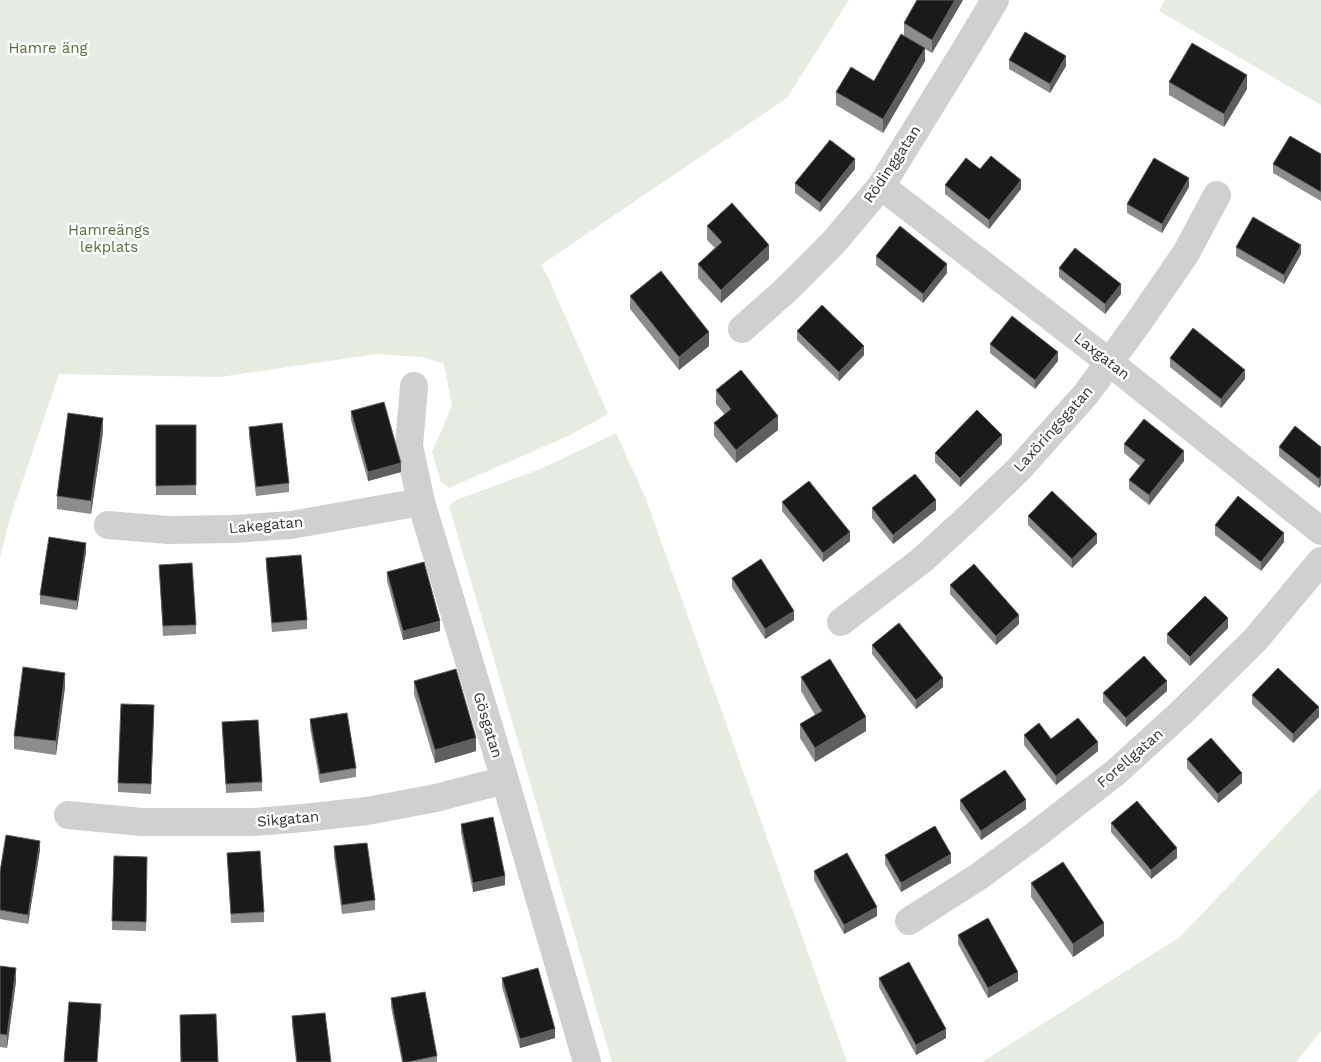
<svg xmlns="http://www.w3.org/2000/svg" width="1321" height="1062" viewBox="0 0 1321 1062" font-family="'Work Sans',sans-serif">
	<style>
		.green { fill: #e6ecdf }
		.lines { fill: none; stroke-linecap: round; stroke-linejoin: round }
		.minor { stroke: #d0d0d0; stroke-width: 28 }
		.wall { fill: #8c8c8c }
		.shaded-wall { fill: #5f5f5f }
		.building { fill: #1a1a1a; stroke: #5f5f5f }
		.labels { text-anchor: middle; dominant-baseline: central; stroke-width: 5; stroke-linejoin: round; paint-order: stroke }
		.park-label { font-size: 15px; fill: #56703f; stroke: #fff }
		.street-label { font-size: 15px; fill: #333; stroke: #fff }
	</style>
	<rect width="100%" height="100%" fill="#fff"/>
	<path class="green" d="M0 0H849L787 98 541 265 548 277 608 414 568 436 449 488 441 482 432 452 452 406 444 364 422 357 376 354 220 377 59 374 9 521 0 558Z
		M1165 0H1321V105L1159 11Z
		M616 433 646 499 847 1062H612L449 506 456 500 543 468Z
		M1321 788V1031L1296 1062H982L1180 937Z"/>
	<g class="lines">
		<path class="minor" d="M881 186 1109 362 1321 531
			M742 329 787 289 833 243 881 186 970 42 995 0
			M414 386 409 446 421 502 505 780 587 1062
			M108 525 168 530 233 529 291 525 421 502
			M841 622 922 560 969 517 1019 469 1060 423 1086 394 1138 323 1186 253 1217 195
			M68 815 142 822H254L303 818 367 811 436 798 505 780
			M909 921 978 877 1034 836 1116 772 1183 711 1256 639 1321 561"/>
	</g>
	<path class="wall" d="M963 0 932 53 925 49V61L883 133 836 105V92L874 81 904 35V23Z
		M1009 60 1066 66 1050 93 1009 69Z
		M1169 82 1247 89 1224 127 1169 95Z
		M1321 154V201L1273 173V164Z
		M855 169 820 212 795 193V183Z
		M980 169 1021 189 989 229 945 194V185Z
		M1189 187 1162 233 1127 213V204Z
		M707 226 769 259 721 303 698 278V264L715 248 707 240Z
		M1236 247 1301 254 1284 284 1236 256Z
		M876 256 947 273 923 303 876 265Z
		M1059 268 1121 294 1105 314 1059 277Z
		M630 296 709 346 679 370 630 309Z
		M797 331 864 355 839 381 797 340Z
		M990 344 1058 361 1035 389 990 353Z
		M1170 358 1245 379 1221 408 1170 367Z
		M716 390 778 430 736 463 714 436V423L725 415 716 404Z
		M351 411 401 472 368 481 351 420Z
		M156 425H196V495H156Z
		M249 427 289 483V492L256 496 249 436Z
		M103 432 91 514 57 509V496Z
		M1002 444 960 487 935 462V453Z
		M1124 444 1184 461 1149 505 1129 489V480L1140 466 1124 453Z
		M1279 447H1321L1319 488 1279 456Z
		M782 502 850 541 823 562 782 511Z
		M872 508 936 510 893 544 872 518Z
		M1028 516 1097 543 1072 568 1028 525Z
		M1215 525 1284 542 1261 571 1215 535Z
		M86 552 77 610 40 604V595Z
		M266 558 307 620V629L272 632 266 567Z
		M159 565 196 625V634L163 636Z
		M387 572 440 631 403 640 387 581Z
		M732 578 794 620 765 639 732 587Z
		M950 585 1019 624 996 645 950 594Z
		M1228 628 1190 666 1167 643V634Z
		M872 645 943 687 916 709 872 654Z
		M801 677 866 731 815 762 800 738V724L815 715 801 691Z
		M414 681 476 751 435 763 414 694Z
		M65 687 56 755 14 749V736Z
		M1167 691 1126 727 1103 702V693Z
		M1252 695 1319 717 1293 743 1252 704Z
		M154 714 151 794 118 792V783Z
		M310 719 356 768V777L320 783 310 728Z
		M222 722 262 782V791L226 793Z
		M1024 735 1051 739 1098 751 1056 785 1024 745Z
		M1187 759 1242 783 1218 803 1187 768Z
		M960 800 1026 809 981 840 960 809Z
		M1111 823 1177 858 1151 879 1111 832Z
		M461 824 505 885 473 892 461 833Z
		M334 846 375 900V910L342 914 334 856Z
		M40 850 28 924 0 919V872Z
		M227 853 264 912V922L231 923Z
		M885 855 951 863 901 892 885 864Z
		M114 856 147 857 146 931 112 930Z
		M814 871 877 916 844 934 814 880Z
		M1031 883 1104 936 1073 957 1031 897Z
		M958 935 1018 981 988 998 958 944Z
		M0 966 16 981 7 1048 0 1047Z
		M502 978 555 1038 520 1048 502 987Z
		M879 978 946 1038 916 1055 879 987Z
		M391 998 437 1056V1062H402L391 1007Z
		M292 1016 331 1062H296L292 1025Z"/>
	<path class="shaded-wall" d="M955 0H963L932 53V40Z
		M925 48V61L883 133V119Z
		M1066 56V66L1050 93V84Z
		M1247 75V89L1224 127V114Z
		M855 159V169L820 212V203Z
		M1189 178V187L1162 233V224Z
		M1021 180V189L989 229V220Z
		M769 245V259L721 303V290Z
		M1301 245V254L1284 284V275Z
		M947 264V273L923 303V294Z
		M1121 284V294L1105 314V304Z
		M709 332V346L679 370V357Z
		M864 346V355L839 381V372Z
		M1058 352V361L1035 389V380Z
		M1245 370V379L1221 408V399Z
		M778 416V430L736 463V450Z
		M103 418V432L91 514V501Z
		M1002 435V444L960 487V478Z
		M1184 451V461L1149 505V495Z
		M401 463V472L368 481V472Z
		M1321 476V485L1319 488V479Z
		M936 500V510L893 544V535Z
		M850 532V541L823 562V553Z
		M1284 533V542L1261 571V562Z
		M1097 534V543L1072 568V559Z
		M86 543V552L77 610V601Z
		M794 611V620L765 639V629Z
		M1019 615V624L996 645V636Z
		M1228 618V628L1190 666V657Z
		M440 621V631L403 640V631Z
		M65 673V687L56 755V741Z
		M943 678V687L916 709V700Z
		M1167 681V691L1126 727V718Z
		M1319 707V717L1293 743V734Z
		M866 717V731L815 762V748Z
		M476 738V751L435 763V750Z
		M1098 742V751L1056 785V776Z
		M1242 773V783L1218 803V794Z
		M1026 800V809L981 840V831Z
		M40 841V850L28 924V915Z
		M1177 848V858L1151 879V870Z
		M951 854V863L901 892V883Z
		M505 876V885L473 892V883Z
		M877 907V916L844 934V925Z
		M1104 923V936L1073 957V944Z
		M16 968V981L7 1048V1035Z
		M1018 972V981L988 998V988Z
		M101 1004V1013L97 1062Z
		M555 1029V1038L520 1048V1039Z
		M946 1029V1038L916 1055V1045Z"/>
	<path class="building" d="M917 0H955L932 40 904 23Z
		M1025 32 1066 56 1050 84 1009 60Z
		M901 34 925 48 883 119 836 92 851 67 874 81Z
		M1192 43 1247 75 1224 114 1169 82Z
		M1290 136 1321 154V192L1273 164Z
		M830 140 855 159 820 203 795 183Z
		M991 156 1021 180 989 220 945 185 966 158 980 169Z
		M1154 158 1189 178 1162 224 1127 204Z
		M732 203 769 245 721 290 698 264 722 242 707 226Z
		M1253 217 1301 245 1284 275 1236 247Z
		M900 226 947 264 923 294 876 256Z
		M1075 248 1121 284 1105 304 1059 268Z
		M661 271 709 332 679 357 630 296Z
		M822 305 864 346 839 372 797 331Z
		M1012 316 1058 352 1035 380 990 344Z
		M1193 328 1245 370 1221 399 1170 358Z
		M741 370 778 416 736 450 714 423 731 409 716 390Z
		M384 402 401 463 368 472 351 411Z
		M977 410 1002 435 960 478 935 453Z
		M68 413 103 418 91 501 57 496Z
		M1144 419 1184 451 1149 495 1129 480 1145 460 1124 444Z
		M282 423 289 483 256 487 249 427Z
		M156 425H196V485L156 486Z
		M1295 426 1321 447V476L1319 479 1279 447Z
		M915 474 936 500 893 535 872 508Z
		M809 481 850 532 823 553 782 502Z
		M1052 491 1097 534 1072 559 1028 516Z
		M1238 496 1284 533 1261 562 1215 525Z
		M49 537 86 543 77 601 40 595Z
		M301 555 307 620 272 623 266 558Z
		M761 559 794 611 765 629 732 578Z
		M424 562 440 621 403 631 387 572Z
		M192 563 196 625 163 626 159 565Z
		M974 564 1019 615 996 636 950 585Z
		M1205 596 1228 618 1190 657 1167 634Z
		M899 623 943 678 916 700 872 645Z
		M1144 656 1167 681 1126 718 1103 693Z
		M830 659 866 717 815 748 800 724 822 711 801 677Z
		M23 667 65 673 56 741 14 736Z
		M1278 668 1319 707 1293 734 1252 695Z
		M456 669 476 738 435 750 414 681Z
		M121 704 154 705 151 784 118 783Z
		M347 713 356 768 320 774 310 719Z
		M1078 718 1098 742 1056 776 1024 735 1039 723 1051 739Z
		M258 720 262 782 226 784 222 722Z
		M1211 738 1242 773 1218 794 1187 759Z
		M1005 770 1026 800 981 831 960 800Z
		M1137 801 1177 848 1151 870 1111 823Z
		M493 817 505 876 473 883 461 824Z
		M935 826 951 854 901 883 885 855Z
		M6 835 40 841 28 915 0 910V872Z
		M367 843 375 900 342 905 334 846Z
		M260 851 264 912 231 914 227 853Z
		M847 853 877 907 844 925 814 871Z
		M114 856 147 857 146 922 112 921Z
		M1063 862 1104 923 1073 944 1031 883Z
		M988 918 1018 972 988 988 958 935Z
		M909 962 946 1029 916 1045 879 978Z
		M0 966 16 968 7 1035 0 1034Z
		M538 968 555 1029 520 1039 502 978Z
		M425 992 437 1056 408 1062H403L391 998Z
		M69 1002 101 1004 97 1062H64Z
		M325 1013 331 1062H297L292 1016Z
		M216 1014 218 1062H181L180 1015Z"/>
	<g class="labels">
		<g class="park-label">
			<text x="48" y="48">Hamre äng</text>
			<text x="109" y="230">Hamreängs<tspan x="109" dy="17">lekplats</tspan></text>
		</g>
		<g class="street-label">
			<text transform="translate(892 164) rotate(-56)">Rödinggatan</text>
			<text transform="translate(1102 356) rotate(38)">Laxgatan</text>
			<text transform="translate(1053 429) rotate(-48)">Laxöringsgatan</text>
			<text transform="translate(266 525) rotate(-5)">Lakegatan</text>
			<text transform="translate(488 725) rotate(73)">Gösgatan</text>
			<text transform="translate(1130 758) rotate(-41)">Forellgatan</text>
			<text transform="translate(288 819) rotate(-5)">Sikgatan</text>
		</g>
	</g>
</svg>
